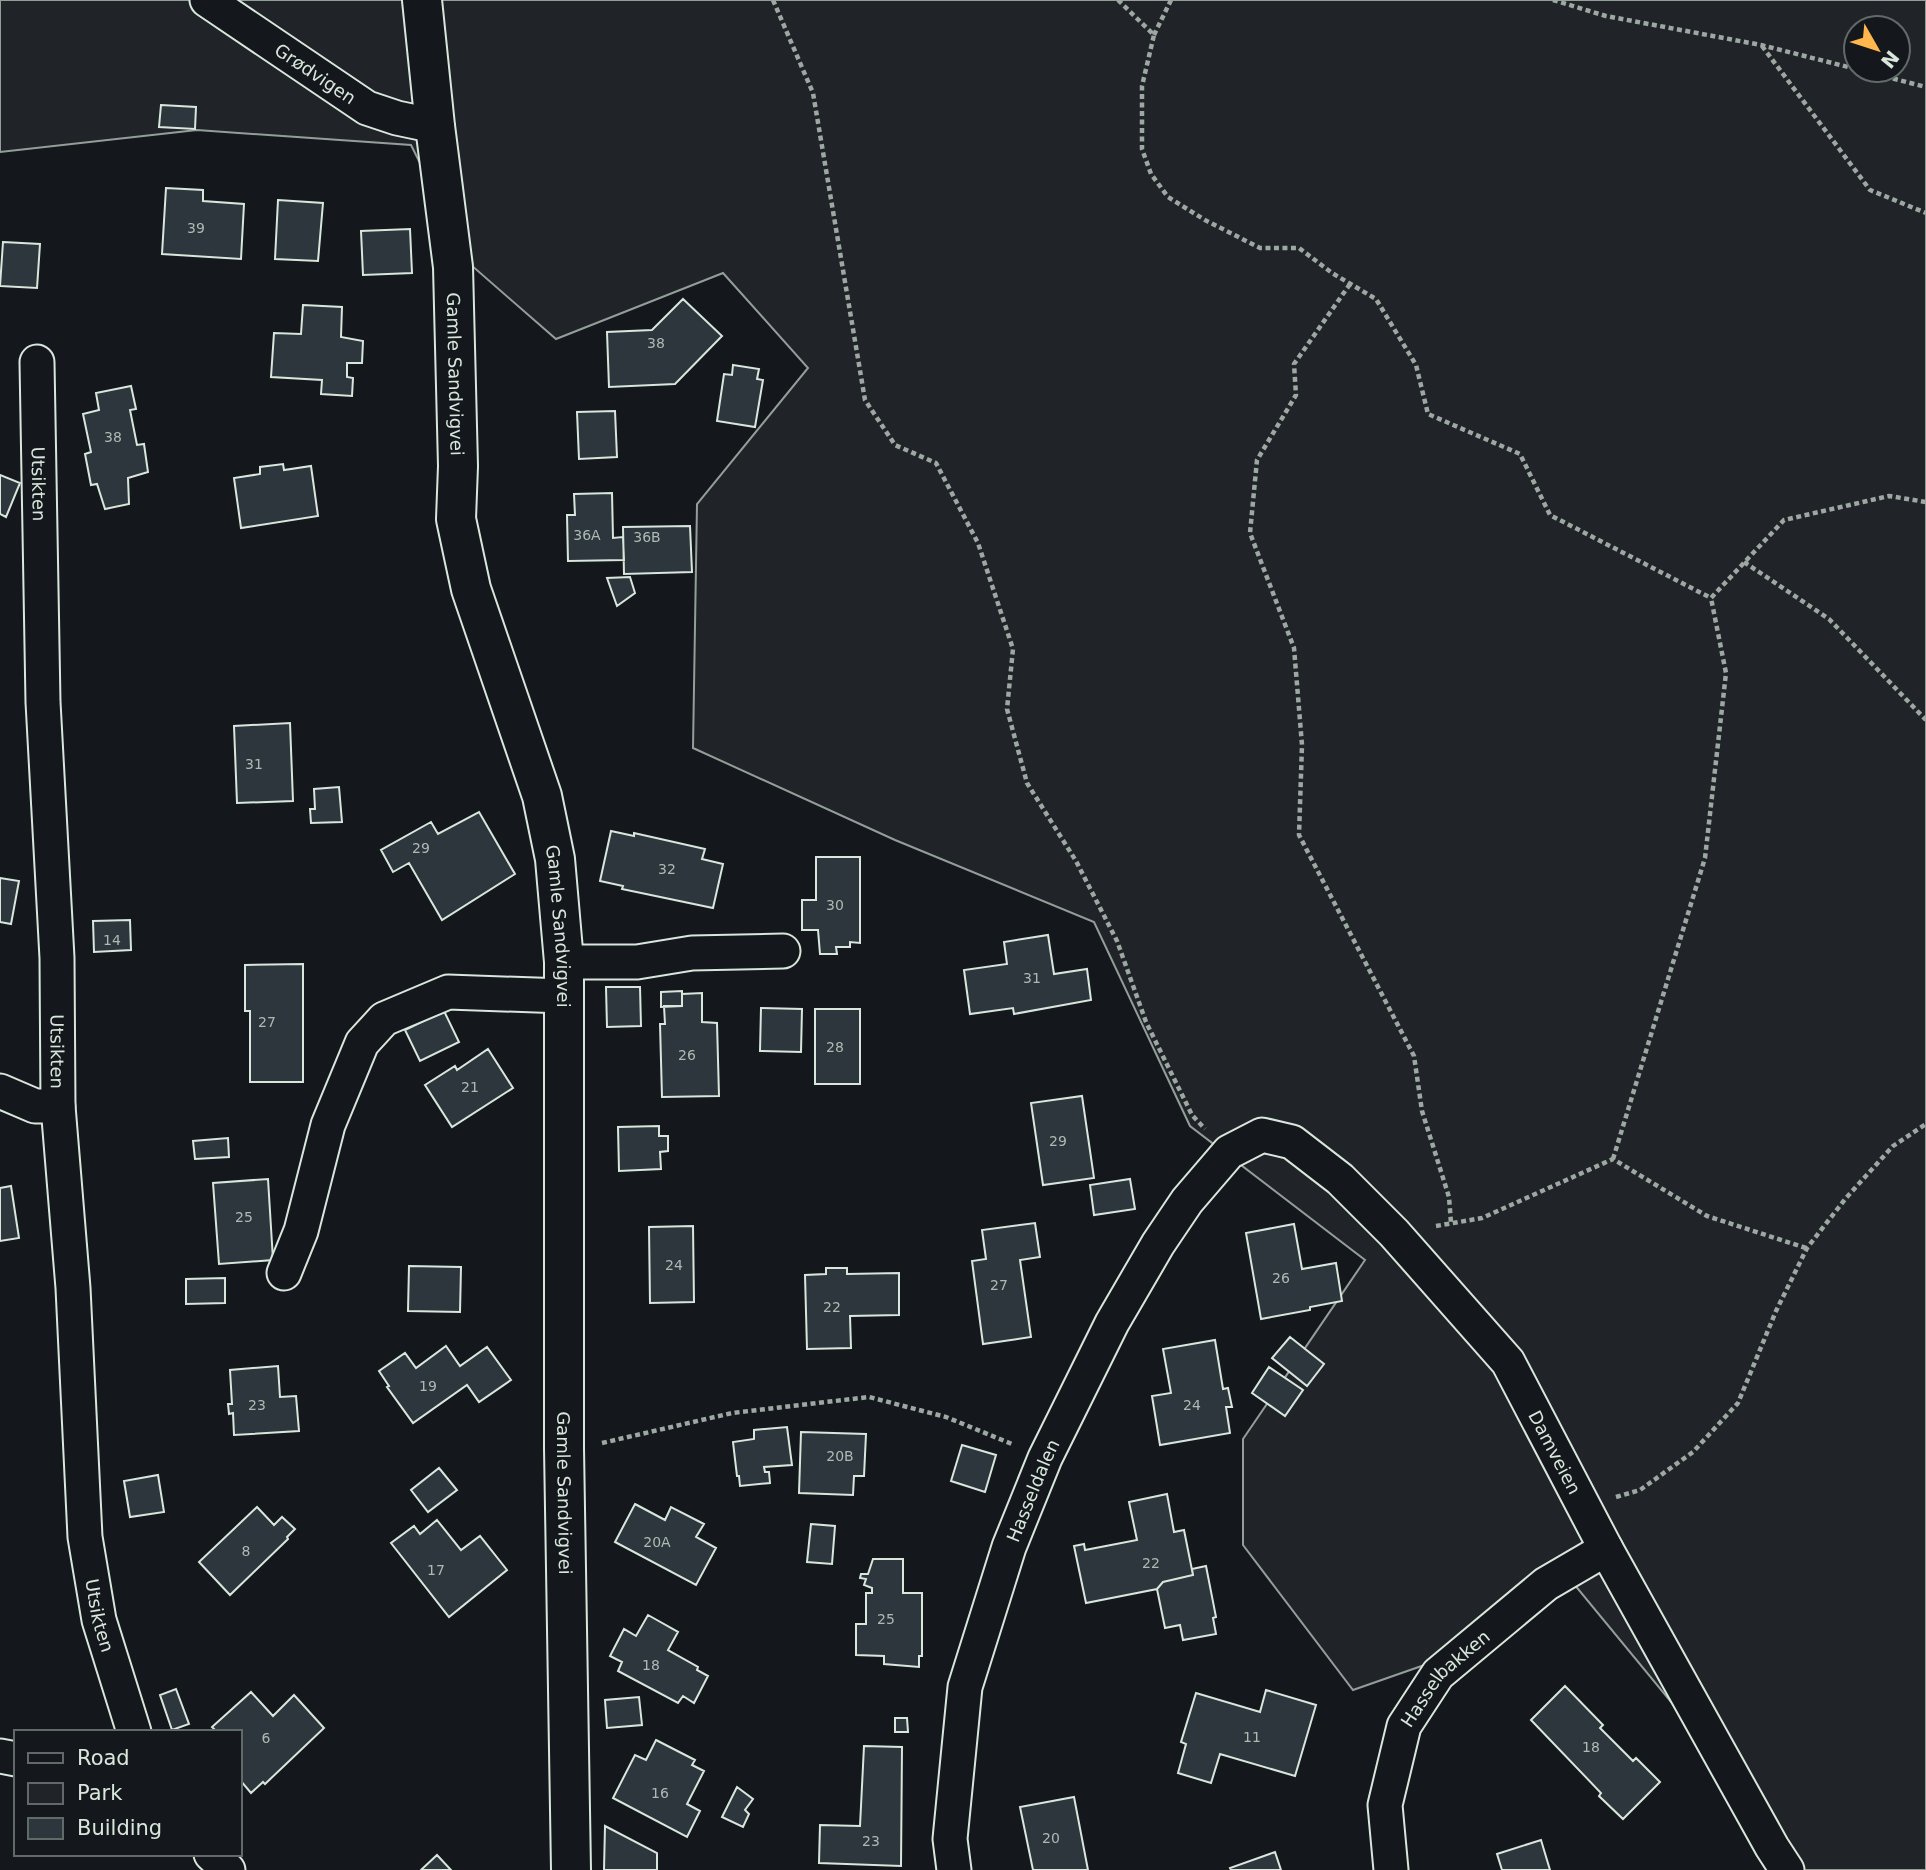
<svg xmlns="http://www.w3.org/2000/svg" width="1926" height="1870" viewBox="0 0 1926 1870" font-family="'DejaVu Sans',sans-serif">
	<style>
		.green { fill: #202428; stroke: #939e99; stroke-width: 2; fill-rule: evenodd }
		.building { fill: #2c363c; stroke: #d8e6dc; stroke-width: 2 }
		.lines { fill: none; stroke-linecap: round; stroke-linejoin: round }
		.street-casing { stroke: #d8e6dc; stroke-width: 37 }
		.secondary-casing { stroke: #d8e6dc; stroke-width: 42 }
		.path { stroke: #9da8a2; stroke-width: 4.5; stroke-dasharray: 5 3.5; stroke-linecap: butt }
		.street { stroke: #14181c; stroke-width: 33 }
		.secondary { stroke: #14181c; stroke-width: 38 }
		.labels { text-anchor: middle; dominant-baseline: central; stroke-width: 5; stroke-linejoin: round; paint-order: stroke }
		.number-label { font-size: 14px; fill: #adbab4 }
		.street-label { font-size: 18px; fill: #d8e6dc; stroke: #14181c }
	</style>
	<rect width="100%" height="100%" fill="#14181c"/>
	<path class="green" d="M0 0H1926V1870H1788L1714 1754 1574 1584 1433 1662 1353 1690 1243 1545V1439L1365 1260 1190 1126 1094 922 895 840 693 748 697 504 808 368 723 273 556 339 471 265 411 145 197 130 0 152ZM1856 28H1898V70H1856Z"/>
	<path class="building" d="M161 105 196 107 195 129 159 127Z
		M166 188 203 190V201L244 204 241 259 162 254Z
		M278 200 323 203 318 261 275 259Z
		M410 229 412 273 363 275 361 231Z
		M3 242 40 244 37 288 0 286Z
		M683 299 722 336 675 384 609 387 607 332 652 330Z
		M303 305 342 307 341 337 363 341 362 363H347V377L353 378 352 396 321 394 322 380 271 377 274 333 301 334Z
		M733 365 759 369 757 379 763 380 755 427 717 421 724 374 732 375Z
		M131 386 136 409 130 410 137 445 144 444 148 472 128 478 129 504 105 509 97 484 91 485 85 454 91 452 83 414 99 410 96 393Z
		M615 411 617 457 579 459 577 412Z
		M283 464 284 470 311 466 318 516 241 528 234 478 260 474V467Z
		M0 475 20 483 6 517 0 514Z
		M612 493 613 538 623 537 624 560 568 561 567 515H575L574 494Z
		M690 526 692 572 624 574 623 527Z
		M630 577 635 593 617 606 607 578Z
		M290 723 293 801 237 803 234 726Z
		M339 787 342 822 311 823 310 809H315L314 789Z
		M479 812 515 874 442 920 409 863 393 872 381 850 431 822 438 834Z
		M611 831 634 836V833L705 849 702 859 723 864 713 908 622 889 623 886 600 881Z
		M816 857H860V943L850 942V947H836L837 954H820L818 930H802V900H816Z
		M0 878 19 881 11 924 0 922Z
		M130 920 131 950 94 952 93 921Z
		M1048 935 1054 974 1087 969 1091 1000 1014 1014 1013 1008 970 1014 964 970 1007 964 1004 942Z
		M303 964V1082H250V1011H245V965Z
		M606 987H640L641 1026 607 1027Z
		M682 991V1006L661 1007V992Z
		M702 993V1022L717 1023 719 1096 662 1097 660 1024H665L664 1006H682V994Z
		M761 1008 802 1009 801 1052 760 1051Z
		M815 1009H860V1084H815Z
		M444 1011 459 1042 420 1061 405 1030Z
		M488 1049 513 1088 452 1127 425 1085 455 1066 457 1070Z
		M1082 1096 1094 1178 1043 1185 1031 1103Z
		M659 1126V1136H668V1151L660 1152 661 1169 619 1171 618 1127Z
		M228 1138 229 1157 195 1159 193 1141Z
		M268 1179 273 1260 219 1264 213 1183Z
		M1130 1179 1135 1209 1094 1215 1090 1185Z
		M11 1186 19 1238 0 1241V1188Z
		M1035 1223 1040 1257 1020 1260 1031 1337 983 1344 972 1261 986 1259 982 1230Z
		M1294 1224 1302 1269 1336 1263 1342 1301 1310 1307V1310L1261 1319 1246 1233Z
		M693 1226 694 1302 650 1303 649 1227Z
		M409 1266 461 1267 460 1312 408 1311Z
		M826 1268H847V1274L899 1273V1315L850 1316 851 1348 807 1349 805 1275 826 1274Z
		M225 1278V1303L186 1304V1279Z
		M1290 1337 1324 1364 1307 1386 1272 1358Z
		M1215 1340 1223 1389 1228 1388 1232 1407H1226L1230 1433 1160 1445 1152 1396 1171 1393 1163 1349Z
		M446 1346 460 1366 487 1347 511 1380 479 1402 467 1385 413 1423 387 1387 389 1386 379 1371 405 1353 416 1368Z
		M278 1366 280 1397 296 1396 299 1431 234 1435 233 1413 229 1414 228 1404H232L230 1370Z
		M1269 1367 1303 1390 1285 1416 1252 1393Z
		M787 1427 792 1465 764 1467 765 1472H769L770 1483 740 1486 739 1476H737L733 1442 754 1439V1430Z
		M801 1432 866 1434 864 1476H854L853 1495 799 1493Z
		M962 1445 996 1455 985 1492 951 1481Z
		M439 1468 457 1490 428 1512 411 1490Z
		M158 1475 164 1512 130 1517 124 1481Z
		M1167 1494 1174 1532 1184 1530 1193 1575 1163 1582 1157 1589 1086 1603 1074 1546 1084 1544 1085 1550 1137 1540 1129 1502Z
		M635 1504 665 1520 671 1507 704 1524 696 1537 716 1548 696 1585 615 1542Z
		M257 1507 274 1525 282 1517 295 1529 287 1537 288 1539 230 1595 199 1562Z
		M437 1520 461 1550 480 1536 507 1570 449 1617 391 1543 414 1526 420 1534Z
		M811 1524 835 1526 832 1564 807 1562Z
		M873 1559H903V1593H922V1656H919V1667L884 1664V1656L856 1655V1624H866V1593H872V1588L864 1585 866 1579 860 1578 861 1574H868Z
		M1206 1566 1216 1617 1213 1618 1216 1634 1183 1640 1180 1625 1165 1628 1157 1589 1163 1582 1193 1575 1192 1569Z
		M648 1615 678 1632 668 1650 698 1667 697 1670 708 1676 694 1703 683 1696 678 1703 618 1671 622 1662 610 1656 624 1629 636 1636Z
		M1565 1686 1603 1725 1600 1728 1633 1761 1636 1758 1660 1782 1623 1819 1599 1796 1601 1793 1531 1720Z
		M176 1689 189 1724 172 1730 160 1695Z
		M1266 1690 1316 1705 1295 1776 1220 1754 1211 1783 1178 1773 1186 1744 1181 1742 1196 1693 1260 1712Z
		M251 1692 273 1716 294 1695 324 1728 265 1784 263 1782 251 1793 240 1780V1732H211L214 1729 212 1727Z
		M639 1697 642 1725 607 1728 605 1700Z
		M895 1718H907L908 1732H895Z
		M656 1740 695 1760 692 1765 704 1771 687 1804 700 1811 687 1837 613 1798 635 1755 646 1760Z
		M864 1746 902 1747 901 1866 819 1863 820 1825 860 1826Z
		M737 1787 753 1799 745 1810 749 1814 743 1827 722 1817Z
		M1074 1797 1088 1870H1033L1020 1807Z
		M605 1826 657 1853V1870H604Z
		M1541 1840 1550 1870H1502L1497 1854Z
		M1275 1852 1281 1870H1231L1230 1868Z
		M437 1855 451 1870H421Z"/>
	<g class="lines">
		<defs>
			<g id="street">
				<path id="s1" d="M207 0 367 108 397 118 435 126"/>
				<path id="s2" d="M37 362 43 702 57 958 58 1106 73 1288 85 1537 99 1620 134 1732"/>
				<path d="M564 962H637L692 953 783 951"/>
				<path d="M0 1091 35 1106H58"/>
				<path d="M284 1273 301 1231 328 1125 362 1043 384 1019 448 992 564 996"/>
				<path d="M0 1756 16 1759"/>
				<path d="M211 1854 228 1870"/>
				<path id="s3" d="M954 1870 950 1839 965 1687 1009 1547 1045 1458 1112 1323 1158 1244 1187 1201 1229 1152 1262 1135 1292 1142 1340 1179 1394 1233 1508 1362 1606 1549 1772 1847 1787 1870"/>
				<path id="s4" d="M1391 1870 1385 1805 1404 1726 1438 1674 1546 1584 1606 1549"/>
			</g>
			<g id="secondary">
				<path id="s5" d="M422 0 435 126 453 267 458 466 456 519 471 589 542 796 555 859 564 962V1448L571 1870"/>
			</g>
		</defs>
		<use href="#street" class="street-casing"/>
		<use href="#secondary" class="secondary-casing"/>
		<path class="path" d="M773 0 813 93 865 400 895 445 936 463 978 543 1013 649 1007 709 1027 783 1076 861 1117 941 1146 1022 1192 1115 1205 1129
			M1118 0 1154 35 1142 86V149L1151 174 1168 197 1205 220 1260 248H1299L1332 273 1376 299 1416 365 1428 414 1520 454 1550 515 1711 598 1784 520 1889 496 1926 502
			M1553 0 1606 16 1761 45 1856 69
			M1154 35 1171 0
			M1762 46 1870 190 1926 213
			M1860 70 1926 87
			M1350 284 1294 364 1296 395 1257 460 1250 533 1294 648 1302 745 1299 835 1414 1056 1422 1111 1449 1197 1451 1223
			M1744 562 1829 619 1926 720
			M1613 1159 1705 858 1726 673 1711 598
			M1436 1226 1482 1218 1613 1159 1707 1216 1806 1248
			M602 1443 732 1413 869 1397 946 1417 1012 1444
			M1616 1497 1640 1490 1693 1452 1738 1403 1776 1311 1807 1248 1846 1198 1893 1146 1926 1124"/>
		<use href="#street" class="street"/>
		<use href="#secondary" class="secondary"/>
	</g>
	<g class="labels">
		<g class="number-label">
			<text x="196" y="228">39</text>
			<text x="656" y="343">38</text>
			<text x="113" y="437">38</text>
			<text x="587" y="535">36A</text>
			<text x="647" y="537">36B</text>
			<text x="254" y="764">31</text>
			<text x="421" y="848">29</text>
			<text x="667" y="869">32</text>
			<text x="835" y="905">30</text>
			<text x="112" y="940">14</text>
			<text x="1032" y="978">31</text>
			<text x="267" y="1022">27</text>
			<text x="835" y="1047">28</text>
			<text x="687" y="1055">26</text>
			<text x="470" y="1087">21</text>
			<text x="1058" y="1141">29</text>
			<text x="244" y="1217">25</text>
			<text x="674" y="1265">24</text>
			<text x="1281" y="1278">26</text>
			<text x="999" y="1285">27</text>
			<text x="832" y="1307">22</text>
			<text x="428" y="1386">19</text>
			<text x="257" y="1405">23</text>
			<text x="1192" y="1405">24</text>
			<text x="840" y="1456">20B</text>
			<text x="657" y="1542">20A</text>
			<text x="246" y="1551">8</text>
			<text x="1151" y="1563">22</text>
			<text x="436" y="1570">17</text>
			<text x="886" y="1619">25</text>
			<text x="651" y="1665">18</text>
			<text x="1252" y="1737">11</text>
			<text x="266" y="1738">6</text>
			<text x="1591" y="1747">18</text>
			<text x="660" y="1793">16</text>
			<text x="1051" y="1838">20</text>
			<text x="871" y="1841">23</text>
		</g>
		<g class="street-label">
			<text stroke="none"><textPath href="#s1" startOffset="131">Grødvigen</textPath></text>
			<text stroke="none"><textPath href="#s5" startOffset="376">Gamle Sandvigvei</textPath></text>
			<text stroke="none"><textPath href="#s2" startOffset="122">Utsikten</textPath></text>
			<text stroke="none"><textPath href="#s5" startOffset="943">Gamle Sandvigvei</textPath></text>
			<text stroke="none"><textPath href="#s2" startOffset="690">Utsikten</textPath></text>
			<text stroke="none"><textPath href="#s3" startOffset="1264">Damveien</textPath></text>
			<text stroke="none"><textPath href="#s3" startOffset="392">Hasseldalen</textPath></text>
			<text stroke="none"><textPath href="#s5" startOffset="1510">Gamle Sandvigvei</textPath></text>
			<text stroke="none"><textPath href="#s2" startOffset="1256">Utsikten</textPath></text>
			<text stroke="none"><textPath href="#s4" startOffset="210">Hasselbakken</textPath></text>
		</g>
	</g>
	<rect x="14" y="1730" width="228" height="126" fill="#14181c" stroke="#626a69" stroke-width="2"/>
	<rect x="28" y="1753" width="35" height="10" fill="#14181c" stroke="#626a69" stroke-width="2"/>
	<text x="77" y="1765" font-size="21" fill="#d8e6dc">Road</text>
	<rect x="28" y="1783" width="35" height="21" fill="#202428" stroke="#626a69" stroke-width="2"/>
	<text x="77" y="1800" font-size="21" fill="#d8e6dc">Park</text>
	<rect x="28" y="1818" width="35" height="21" fill="#2c363c" stroke="#626a69" stroke-width="2"/>
	<text x="77" y="1835" font-size="21" fill="#d8e6dc">Building</text>
	<g transform="translate(1877 49) rotate(129)"><circle r="33" fill="#14181c" stroke="#626a69" stroke-width="2"/>
	<path d="M0-5L12 26L0 18L-12 26Z" fill="#ffb74d"/>
	<text y="-10" font-size="19" font-weight="bold" text-anchor="middle" fill="#d8e6dc">N</text>
	</g>
</svg>
